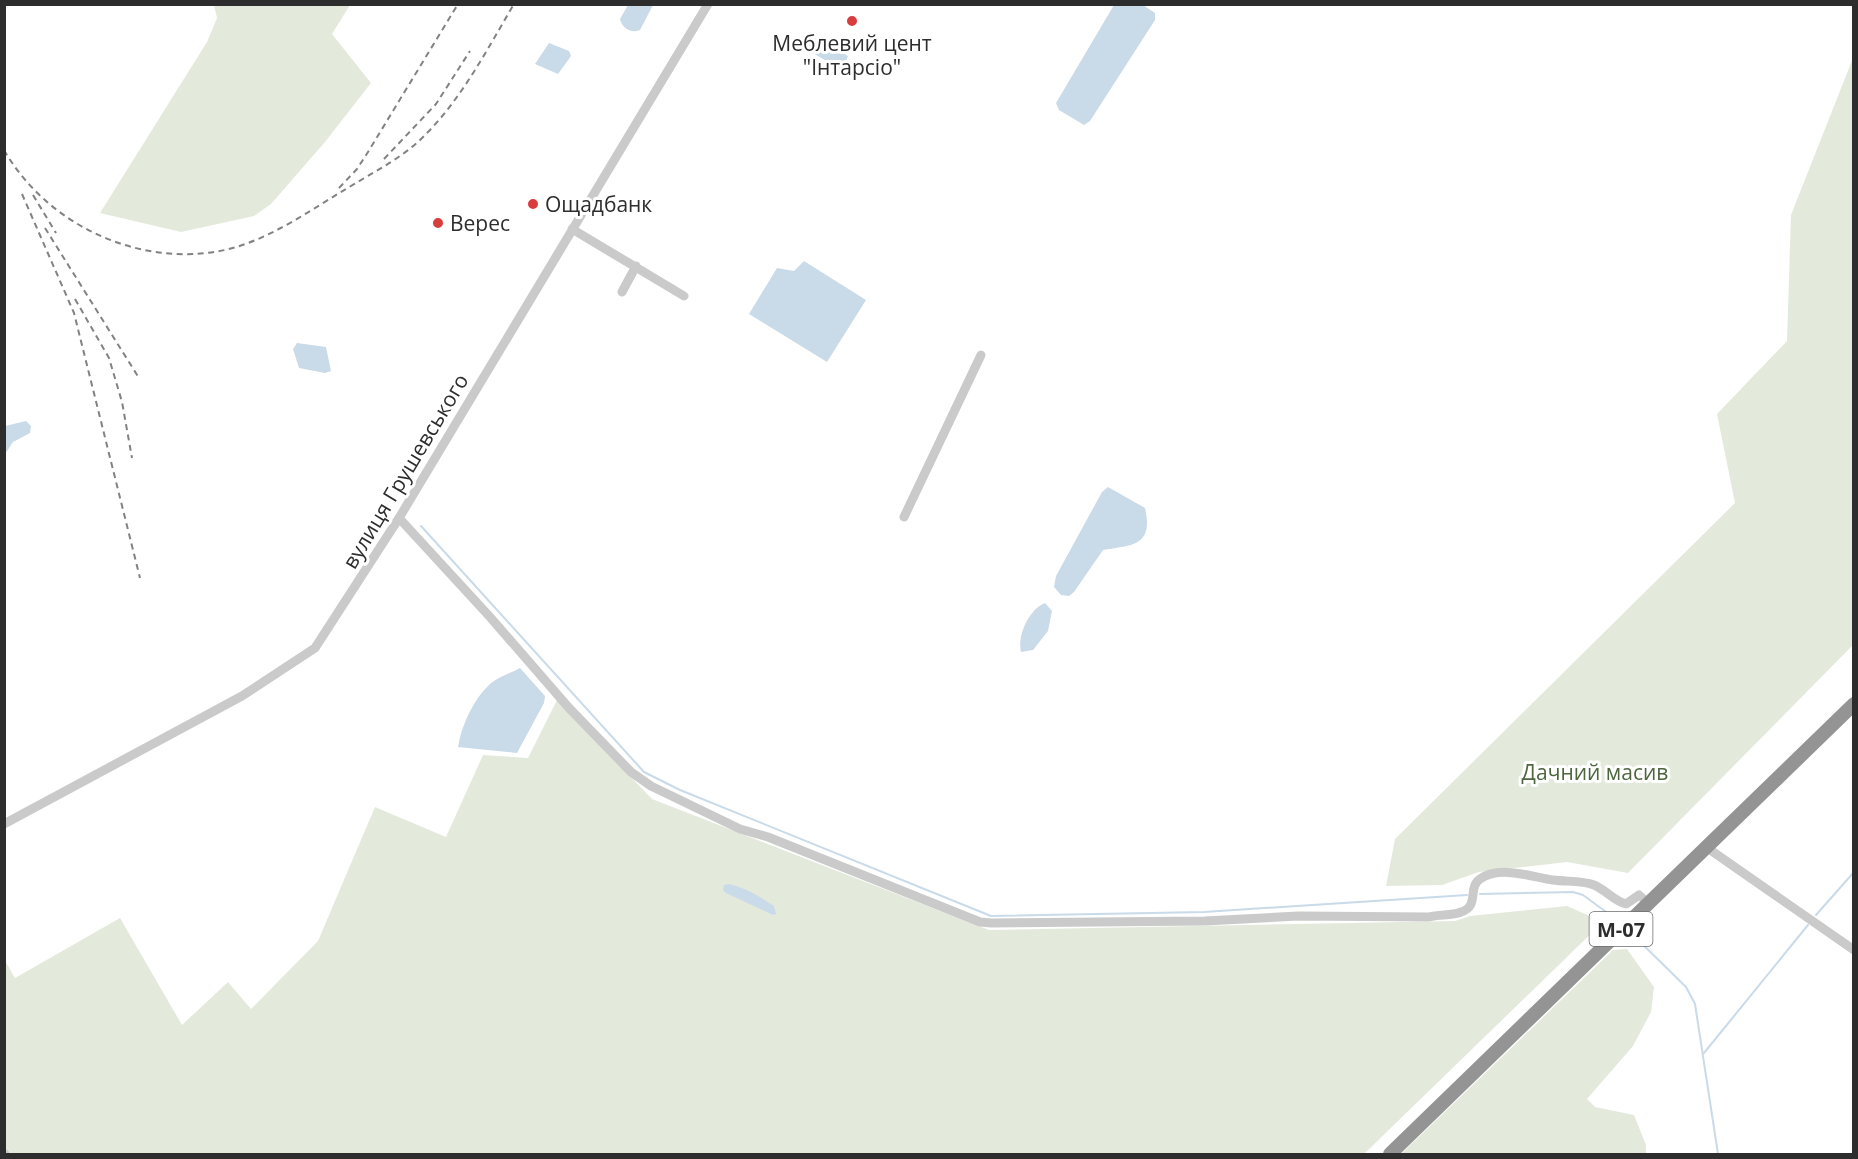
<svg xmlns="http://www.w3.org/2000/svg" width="1858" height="1159" viewBox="0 0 1858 1159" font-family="'Open Sans',sans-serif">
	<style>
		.green { fill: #e3eadc }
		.water { fill: #c9dae9 }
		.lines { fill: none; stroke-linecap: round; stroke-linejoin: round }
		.stream { stroke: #c9dae9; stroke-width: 2 }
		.minor { stroke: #cacaca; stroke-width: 9 }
		.highway { stroke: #949494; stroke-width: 14 }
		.rail { stroke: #828282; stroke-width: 2; stroke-dasharray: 6 4.5; stroke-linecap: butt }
		.poi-dot { fill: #d83c3d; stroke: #fff; stroke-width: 2 }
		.labels { text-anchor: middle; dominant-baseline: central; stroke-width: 6; stroke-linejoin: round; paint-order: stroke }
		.shield { fill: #fff; stroke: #6c6c6c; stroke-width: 1.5 }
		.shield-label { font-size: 20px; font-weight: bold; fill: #2d2d2d }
		.poi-label { font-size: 21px; fill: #2d2d2d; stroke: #fff; text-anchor: start }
		.street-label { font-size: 21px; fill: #2d2d2d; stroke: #fff }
		.park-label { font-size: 21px; fill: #4e663e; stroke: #fff }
	</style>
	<rect width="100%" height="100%" fill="#fff"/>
	<path class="green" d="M214 5H350L332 34 371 83 325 142 271 204 254 216 181 232 100 213 207 42 217 18Z
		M1853 58V645L1628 873 1567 862 1479 872 1442 885 1386 886 1395 839 1735 503 1717 414 1787 341 1791 215Z
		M557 700 652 799 989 930 1455 921 1470 916 1567 906 1603 922 1364 1154H5L4 959 15 978 120 918 182 1025 228 982 251 1009 318 941 375 807 446 837 483 755 528 758Z
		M1627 949 1654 987 1651 1012 1633 1046 1587 1099 1595 1107 1634 1115 1646 1145V1154H1401L1613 950Z"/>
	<path class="water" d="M628 5H653L640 30C631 34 622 28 620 19Z
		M1114 5H1143L1155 13V20L1090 121 1084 125 1059 110 1056 103Z
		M813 37 848 56 843 69H840L806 49 804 44Z
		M549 43 569 51 571 56 558 74 535 64Z
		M804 261 866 300 827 362 749 314 777 268 794 271Z
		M297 343 326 347 331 371 325 373 299 368 293 349Z
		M26 421 31 426 30 433 13 442 5 454V426Z
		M1108 487 1145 508C1154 547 1131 545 1103 550L1074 592 1069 596 1061 595 1054 587 1056 576 1102 492Z
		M1045 603 1052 611 1048 631 1033 650 1021 652C1017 636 1029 609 1045 603Z
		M520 668 545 696 544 703 517 753 458 747C462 724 473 700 490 684 498 677 511 673 520 668Z
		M728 884C745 887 760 897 774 906L776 914 773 915 726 893 723 890 724 885Z"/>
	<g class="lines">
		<path class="stream" d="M421 526 644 772 680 790 991 916 1204 912 1467 895
			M1480 894 1573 892 1583 895 1617 920
			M1816 915 1854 872
			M1628 930 1686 987 1695 1004 1718 1154
			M1704 1053 1808 925"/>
		<path class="minor" d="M572 229 684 296
			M622 292 636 266
			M904 517 981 355
			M399 518 490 617 569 708 631 772 651 786 740 829 768 837 980 922 991 923 1205 921 1298 916 1429 917C1440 914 1451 916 1461 912 1480 906 1467 888 1480 879 1500 865 1532 877 1553 880 1567 882 1581 880 1594 885 1606 890 1614 901 1626 904L1639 895 1648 903
			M4 824 242 696 315 648 399 518 708 4
			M1706 847 1854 950
			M4 1154H5"/>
		<path class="highway" d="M1390 1154 1854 704"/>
		<path class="rail" d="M4 150C48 226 140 268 225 250 269 240 309 211 346 189 375 171 405 157 428 132 463 96 488 48 514 4
			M384 159 436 104 470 51
			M339 188 357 169 368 152 458 4
			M22 194 74 313 140 578
			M33 195 56 233
			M45 228 139 378
			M75 299 109 358 122 402 132 458"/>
	</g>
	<g class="poi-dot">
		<circle cx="852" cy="21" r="6"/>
		<circle cx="533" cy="204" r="6"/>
		<circle cx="438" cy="223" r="6"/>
	</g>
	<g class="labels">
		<rect class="shield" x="1589.5" y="912" width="63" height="34" rx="4.5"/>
		<g class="shield-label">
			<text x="1621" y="929">М-07</text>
		</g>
		<g class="poi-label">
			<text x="852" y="43" text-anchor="middle">Меблевий цент<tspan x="852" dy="24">"Інтарсіо"</tspan></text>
			<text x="545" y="204">Ощадбанк</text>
			<text x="450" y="223">Верес</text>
		</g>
		<g class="street-label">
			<text transform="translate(405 471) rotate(-59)">вулиця Грушевського</text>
		</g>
		<g class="park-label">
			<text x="1595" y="772">Дачний масив</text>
		</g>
	</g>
	<rect width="1858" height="1159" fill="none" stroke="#2d2d2d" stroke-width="12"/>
</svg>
